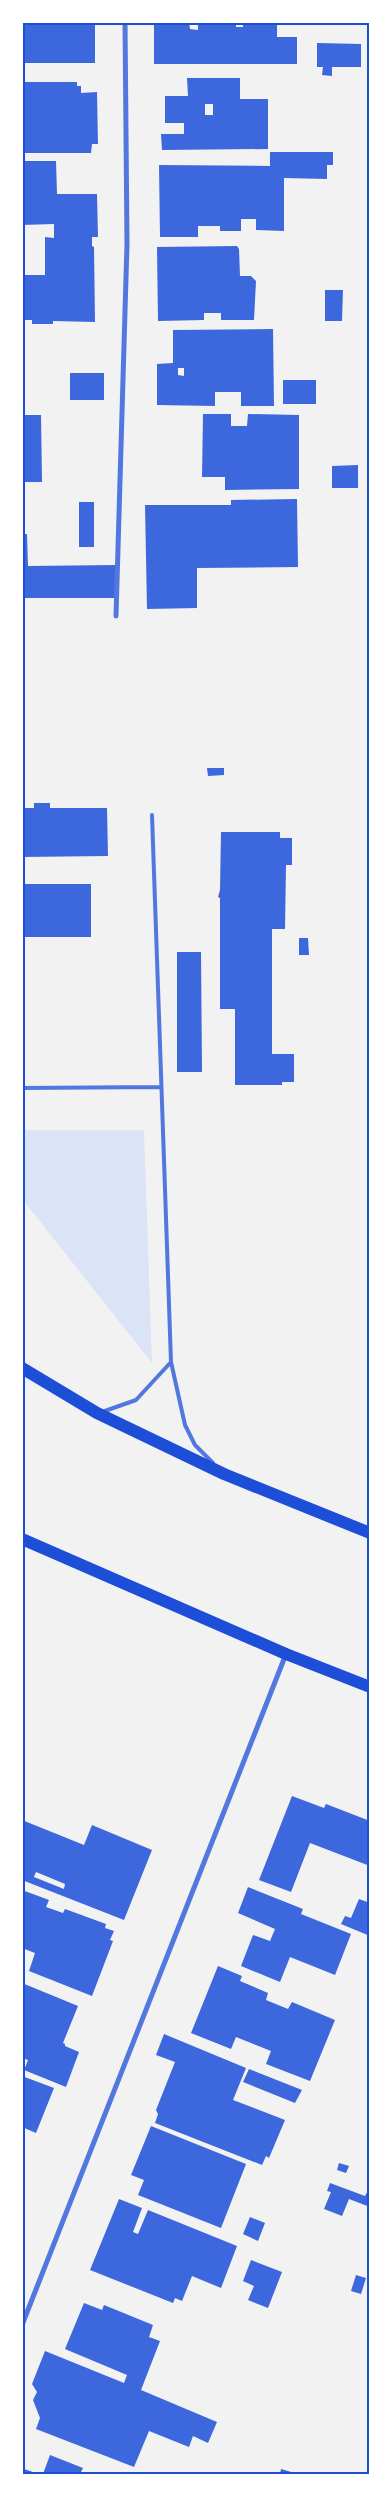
<svg xmlns="http://www.w3.org/2000/svg" width="392" height="2497" viewBox="0 0 392 2497" font-family="Ubuntu,sans-serif">
	<style>
		.green { fill: #dbe4f7 }
		.building { fill: #3d67dc; fill-rule: evenodd }
		.lines { fill: none; stroke-linecap: round; stroke-linejoin: round }
		.service { stroke: #5277de; stroke-width: 4 }
		.minor { stroke: #5277de; stroke-width: 5 }
		.primary { stroke: #1d4ed8; stroke-width: 12 }
		.neatline { fill: none; stroke: #1d4ed8; stroke-width: 2 }
	</style>
	<rect width="100%" height="100%" fill="#f2f2f2"/>
	<path class="green" d="M23 1130H144L152 1363 23 1200Z"/>
	<path class="building" d="M22 22H95V63H22Z
		M154 22H189L190 29 198 30V22H236V27H243V22H277V37H297V64H154Z
		M317 43 361 44V67H332V76L322 75 323 67H317Z
		M187 78H240V99H268V149L162 150 161 134H184V123H165V96H188ZM205 104H213V115H205Z
		M22 82H77V86H81V93L97 92 98 144H92L91 153H22Z
		M270 152H333V165H327V179L284 178V231L256 230V219H241V231H220V226H198V237H160L159 165 270 166Z
		M22 161H56L57 194H97L98 237H92V246L94 247 95 322 53 321V324H32V320H22V275H45V237L54 238V224L22 225Z
		M237 246 239 249 240 276H251L256 281 254 320H221V313H204V320L158 321 157 247Z
		M325 290H343L342 321H325Z
		M273 329 274 406H241V392H215V406L157 405V364L173 363V330ZM178 368H184V376L178 375Z
		M70 373H104V400H70Z
		M283 380H316V404H283Z
		M203 414H231V426H247L248 414 299 415V489L225 490V477H202Z
		M22 415H41L42 482H22Z
		M358 465V488H332V466Z
		M297 499 298 567 197 568V608L147 609 145 505H231V500Z
		M79 502H94V547H79Z
		M22 534H27L28 566 117 565V598H22Z
		M207 768H224V775L208 776Z
		M34 803H50V808H107L108 856 22 857V808H34Z
		M221 832H280V838H292V865H286L285 929H272V1054H294V1082H282V1085H235V1009H220V898L218 897 220 890Z
		M22 884H91V937H22Z
		M299 938H308L309 955H299Z
		M177 952H201L202 1072H177Z
		M292 1796 324 1808 326 1804 370 1821V1866L310 1843 291 1892 259 1880Z
		M22 1820 84 1845 92 1825 152 1850 124 1920 22 1880ZM36 1872 65 1884 64 1889 34 1877Z
		M248 1887 303 1909 301 1914 351 1934 335 1975 290 1957 280 1982 241 1966 253 1935 270 1941 275 1929 238 1913Z
		M22 1890 49 1900 46 1907 63 1913 65 1909 76 1913 106 1924 105 1928 114 1931 110 1940 113 1941 92 1996 29 1971 35 1953 22 1948Z
		M359 1899 370 1903V1936L341 1924 345 1916 351 1918Z
		M218 1966 242 1976 240 1981 268 1993 266 2000 288 2009 292 2002 335 2020 310 2081 266 2064 271 2051 236 2037 231 2049 191 2033Z
		M22 1983 78 2006 63 2043 65 2044V2046L79 2052 66 2087 24 2070 28 2060 22 2058Z
		M164 2034 246 2068 233 2100 285 2120 269 2158 266 2156 262 2165 155 2123 158 2114 156 2110 175 2062 156 2055Z
		M249 2069 302 2090 295 2103 243 2082Z
		M22 2076 54 2088 36 2133 22 2127Z
		M151 2126 246 2164 221 2228 138 2195 144 2180 131 2175Z
		M339 2163 349 2166 346 2173 337 2170Z
		M330 2183 365 2196 370 2187V2207L349 2199 342 2216 324 2209 331 2192 327 2191Z
		M119 2199 142 2208 133 2232 138 2234 148 2210 237 2246 221 2288 192 2276 182 2301 175 2298 173 2303 90 2270Z
		M250 2217 265 2223 258 2241 243 2234Z
		M251 2260 282 2272 268 2308 248 2300 254 2286 243 2281Z
		M356 2275 366 2278 361 2294 351 2291Z
		M84 2303 102 2310 104 2305 153 2325 149 2337 160 2341 141 2390 217 2422 208 2443 193 2436 189 2447 149 2431 134 2467 36 2429 40 2418 33 2400 37 2392 32 2384 45 2351 124 2383 127 2375 65 2349Z
		M50 2455 83 2468 80 2474H43Z
		M24 2469 39 2474H22Z
		M281 2469 298 2474H280Z"/>
	<g class="lines">
		<path class="service" d="M152 815 171 1362 185 1425 195 1445 213 1463
			M22 1088 161 1087
			M102 1412 136 1400 171 1362"/>
		<path class="minor" d="M116 616 127 244 125 22
			M22 2325 286 1654"/>
		<path class="primary" d="M22 1368 97 1413 224 1474 370 1533
			M22 1539 286 1654 370 1687"/>
	</g>
	<rect width="392" height="2497" fill="none" stroke="#ffffff" stroke-width="48"/>
	<rect x="24" y="24" width="344" height="2449" class="neatline"/>
</svg>
